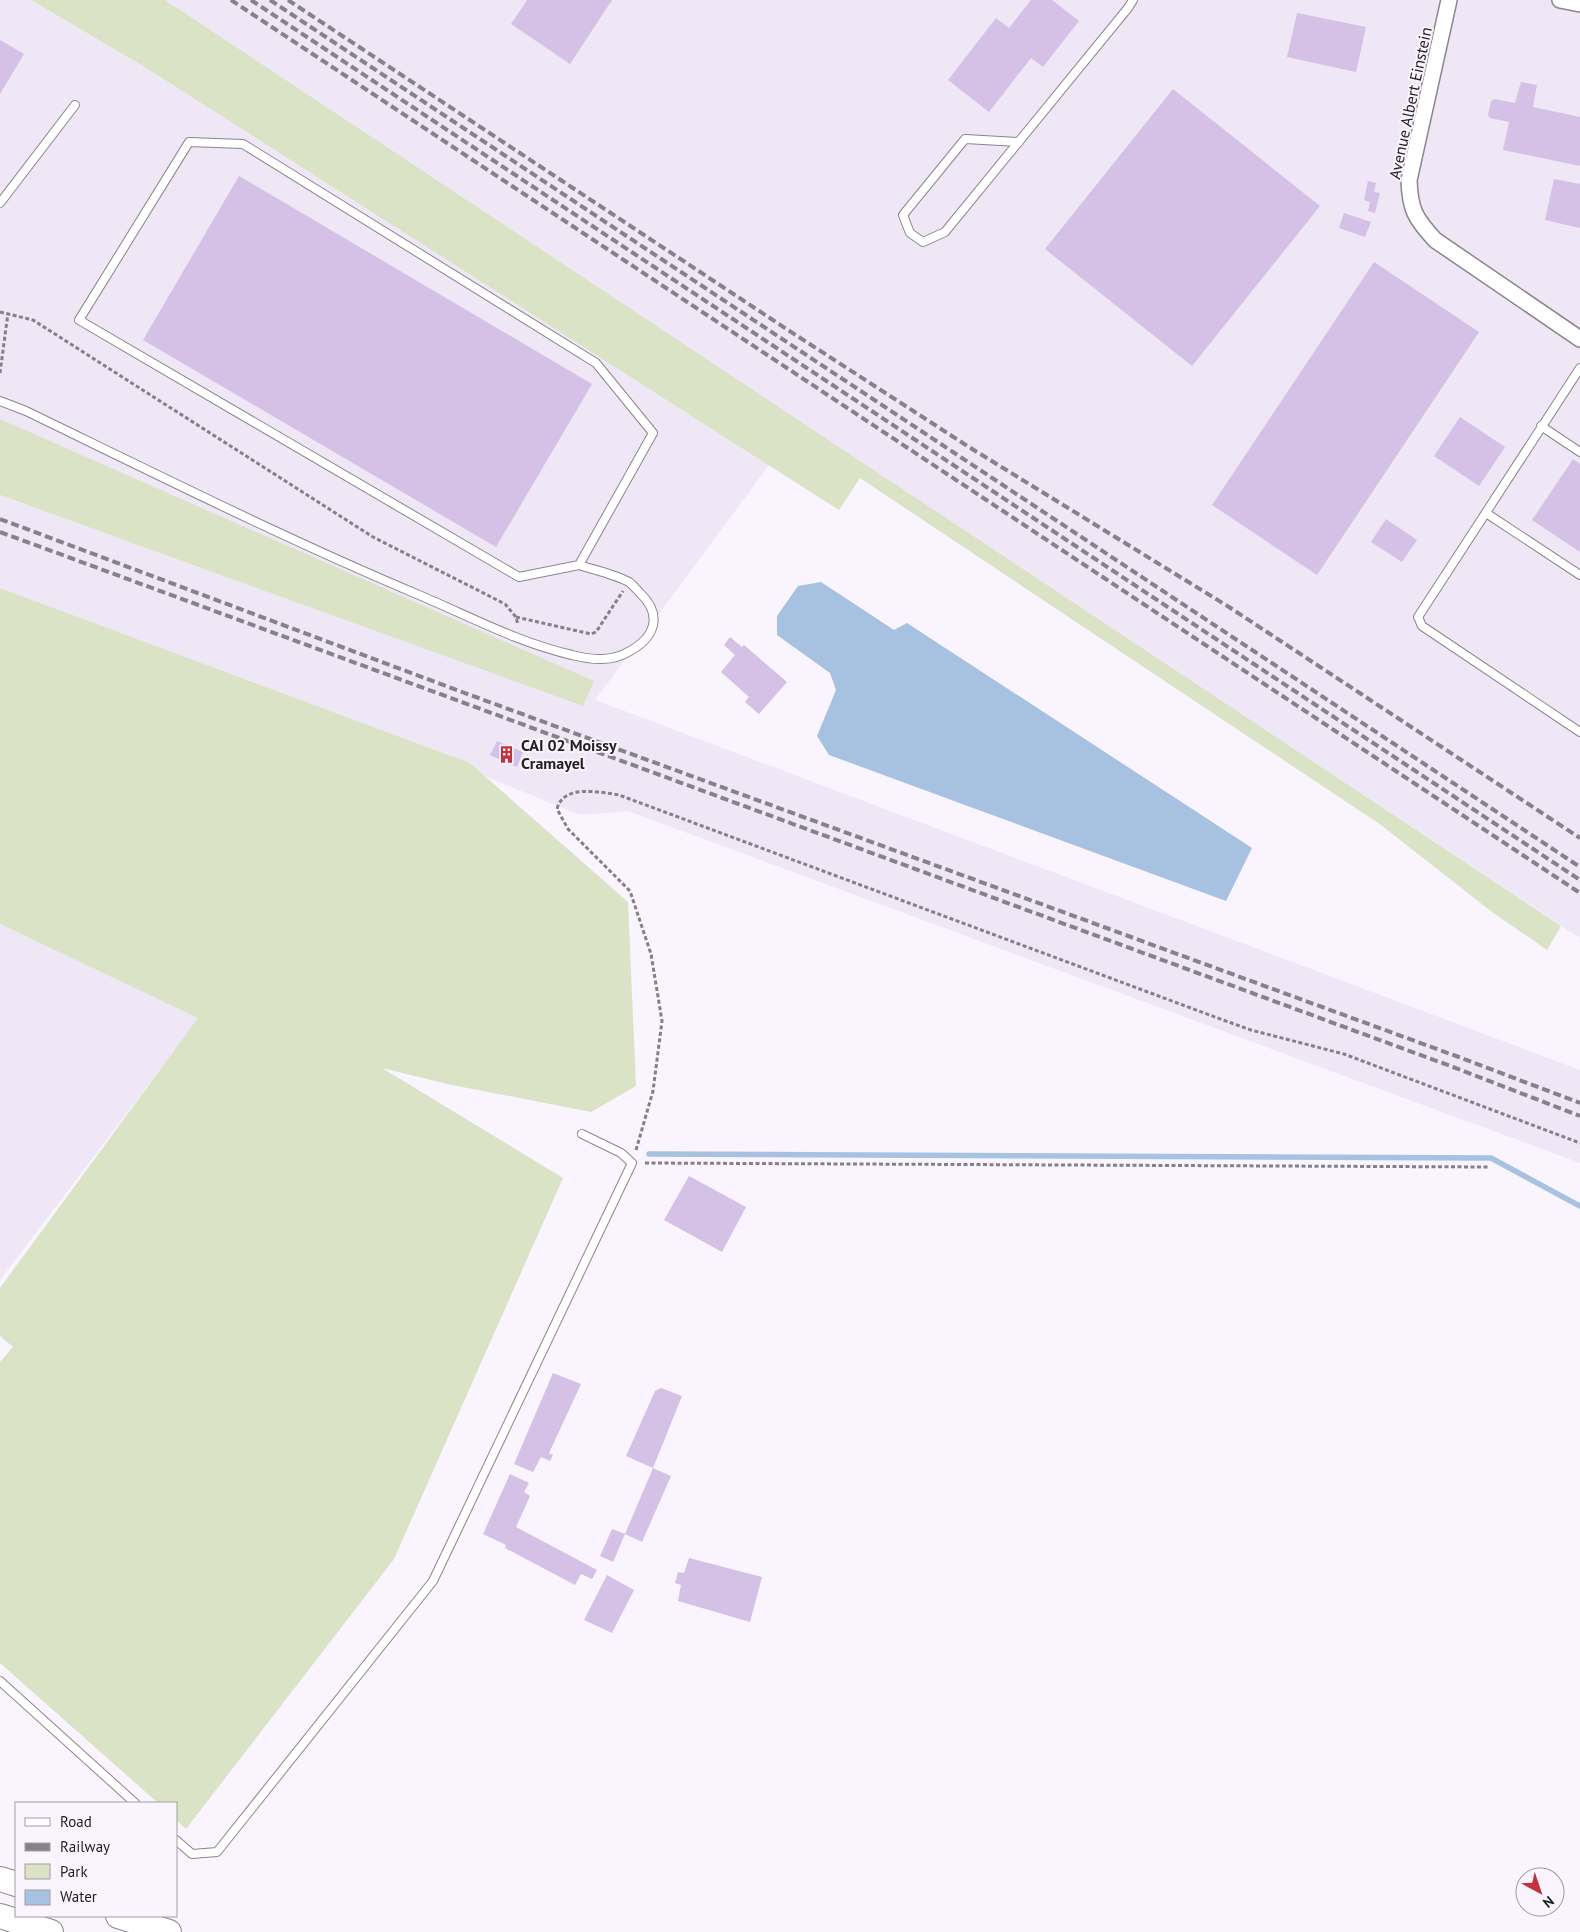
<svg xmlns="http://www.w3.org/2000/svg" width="1580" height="1932" viewBox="0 0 1580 1932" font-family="'PT Sans',sans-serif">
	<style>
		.built { fill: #efe6f6 }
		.green { fill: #dbe3c6 }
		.water { fill: #a7c1e1 }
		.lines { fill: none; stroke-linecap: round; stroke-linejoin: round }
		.stream { stroke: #a7c1e1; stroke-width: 5.5 }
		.building { fill: #d4c1e5 }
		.service-casing { stroke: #8a858e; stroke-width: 10 }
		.minor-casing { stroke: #8a858e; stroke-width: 18 }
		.primary-casing { stroke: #8a858e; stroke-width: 26 }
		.path { stroke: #848086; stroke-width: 3; stroke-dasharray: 4 2.5; stroke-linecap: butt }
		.service { stroke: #fff; stroke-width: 8 }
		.minor { stroke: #fff; stroke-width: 15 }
		.primary { stroke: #fff; stroke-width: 24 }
		.rail { stroke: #858288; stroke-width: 4; stroke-dasharray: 8 4; stroke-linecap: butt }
		.labels { text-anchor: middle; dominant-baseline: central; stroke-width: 4; stroke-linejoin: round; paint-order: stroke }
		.street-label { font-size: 16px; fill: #201e21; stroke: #f9f4fd }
		.poi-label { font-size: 16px; font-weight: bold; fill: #201e21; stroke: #f9f4fd; text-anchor: start }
	</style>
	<rect width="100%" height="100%" fill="#f9f4fd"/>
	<path class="built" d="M0 0H31L143 66 769 465 595 700 1580 1070V1163L628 811 580 815 485 776 470 763 0 588V495L582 705 0 482Z
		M165 0H1580V938L846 453Z
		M0 924 199 1018 0 1280Z"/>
	<path class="green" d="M31 0H165L1561 926 1547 950 1492 912 1381 825 860 478 839 510 143 66Z
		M0 419 594 681 583 706 0 495Z
		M0 588 470 763 628 902 636 1086 591 1112 447 1084 382 1068 563 1178 394 1559 186 1829 176 1820V1803H158L0 1663V1362L13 1347 0 1336V1288L198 1018 0 924Z"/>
	<path class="water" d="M821 582 894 630 907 623 1252 848 1226 901 829 755 817 736 836 690 830 673 777 635V616L798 586Z"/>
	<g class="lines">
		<path class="stream" d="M649 1154 1491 1158 1580 1206"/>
	</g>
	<path class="building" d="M527 0H612L570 64 511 24Z
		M1031 0H1052L1079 21 1043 67 1031 58 989 112 948 80 996 18 1009 28Z
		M1297 13 1366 27 1356 72 1287 57Z
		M0 40 24 54 0 94Z
		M1521 82 1537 85 1533 107 1580 117V166L1503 150 1509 122 1490 118 1488 115 1491 101 1495 99 1515 103Z
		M1173 89 1320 206 1192 366 1045 249Z
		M239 176 592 384 496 547 143 340Z
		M1554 179 1580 184V228L1545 220Z
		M1368 181 1376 183 1374 192 1380 193 1375 213 1368 211 1370 202 1364 200Z
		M1344 213 1371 222 1365 237 1339 228Z
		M1374 262 1479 332 1317 575 1212 505Z
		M1460 417 1505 447 1479 486 1434 456Z
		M1573 459 1580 464V552L1532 520Z
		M1386 519 1417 540 1402 562 1371 542Z
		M730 637 742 647 744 645 787 682 759 714 745 702 749 697 721 672 735 655 724 645Z
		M497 741 523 752 517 767 490 755Z
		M689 1176 746 1207 722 1252 664 1220Z
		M553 1373 581 1384 549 1453 553 1455 550 1461 541 1457 533 1472 514 1464Z
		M661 1388 682 1396 653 1468 671 1476 642 1542 625 1534 613 1562 600 1556 612 1529 625 1534 653 1468 626 1456 655 1391Z
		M510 1474 529 1483 524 1492 530 1496 516 1527 597 1570 592 1579 581 1574 575 1585 505 1548 506 1545 483 1534Z
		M689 1558 762 1577 750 1622 678 1601 681 1585 675 1583 678 1572 684 1573Z
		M607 1575 634 1590 612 1633 584 1620Z"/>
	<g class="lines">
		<defs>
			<path id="service" d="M189 142 243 144 596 363 653 433 579 565 519 577 79 320Z
				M1019 142 965 139 903 215 910 233 923 242 945 232 1128 8 1133 0
				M0 203 75 105
				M1580 368 1418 617 1422 626 1580 732
				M0 401 26 411C156 474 286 539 419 595 469 616 519 643 572 655 592 660 612 662 630 651 655 637 663 615 640 593 637 590 633 585 629 582 614 574 595 570 579 565
				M1541 426 1580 452
				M1486 513 1580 575
				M0 1681 135 1803
				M176 1840 192 1854 217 1852 433 1581 632 1163 621 1153 582 1134"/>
			<path id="minor" d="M1449 0 1409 180C1410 210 1415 218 1435 240L1580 339
				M1560 0 1580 4"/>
			<path id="primary" d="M0 1879 16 1884
				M0 1916 51 1932
				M118 1916 169 1932"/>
		</defs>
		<use href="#service" class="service-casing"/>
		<use href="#minor" class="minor-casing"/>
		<use href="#primary" class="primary-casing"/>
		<path class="path" d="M0 312 33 320 373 537 505 604 516 617 518 625
			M0 373 8 313
			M516 617 591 634 596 632 623 591
			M636 1150 653 1091 662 1021 651 954 630 891 568 829 557 809C563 784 600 792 619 795L1223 1020 1251 1030 1344 1054 1580 1143
			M645 1163 1489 1167"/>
		<use href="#service" class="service"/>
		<use href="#minor" class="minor"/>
		<use href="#primary" class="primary"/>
		<path class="rail" d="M231 0 1580 893
			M251 0 1580 880
			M270 0 1580 867
			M288 0 788 330 969 447 1229 607 1580 838
			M0 519 462 692 1456 1056 1580 1103
			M0 532 1453 1067 1580 1116"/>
	</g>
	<defs>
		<symbol id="building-bare" viewBox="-9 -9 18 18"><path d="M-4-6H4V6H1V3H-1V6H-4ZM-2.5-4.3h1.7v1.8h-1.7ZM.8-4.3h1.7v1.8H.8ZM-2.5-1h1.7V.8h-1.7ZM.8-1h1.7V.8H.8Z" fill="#c1323a" stroke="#f9f4fd" stroke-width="2.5" paint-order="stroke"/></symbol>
	</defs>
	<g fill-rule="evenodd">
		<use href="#building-bare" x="494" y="742" width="25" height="25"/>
	</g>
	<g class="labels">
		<g class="street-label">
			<text transform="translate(1410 103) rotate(-78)">Avenue Albert Einstein</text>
		</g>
		<g class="poi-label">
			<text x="521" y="745">CAI 02 Moissy<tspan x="521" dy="18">Cramayel</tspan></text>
		</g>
	</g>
	<rect x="15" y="1802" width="162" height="115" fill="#f9f4fd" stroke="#a29ea5"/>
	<rect x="25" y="1818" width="25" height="8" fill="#ffffff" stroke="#a29ea5"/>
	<text x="60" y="1827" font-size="15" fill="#201e21">Road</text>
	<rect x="25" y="1843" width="25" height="8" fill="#858288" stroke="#a29ea5"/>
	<text x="60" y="1852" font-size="15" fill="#201e21">Railway</text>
	<rect x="25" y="1864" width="25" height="15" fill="#dbe3c6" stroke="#a29ea5"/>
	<text x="60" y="1877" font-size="15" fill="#201e21">Park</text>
	<rect x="25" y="1890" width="25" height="15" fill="#a7c1e1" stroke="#a29ea5"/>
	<text x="60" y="1902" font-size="15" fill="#201e21">Water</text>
	<g transform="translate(1540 1892) rotate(140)"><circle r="24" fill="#f9f4fd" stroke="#a29ea5"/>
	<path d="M0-4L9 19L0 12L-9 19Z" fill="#c1323a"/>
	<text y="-8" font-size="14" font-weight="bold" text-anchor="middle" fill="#201e21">N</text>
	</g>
</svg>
